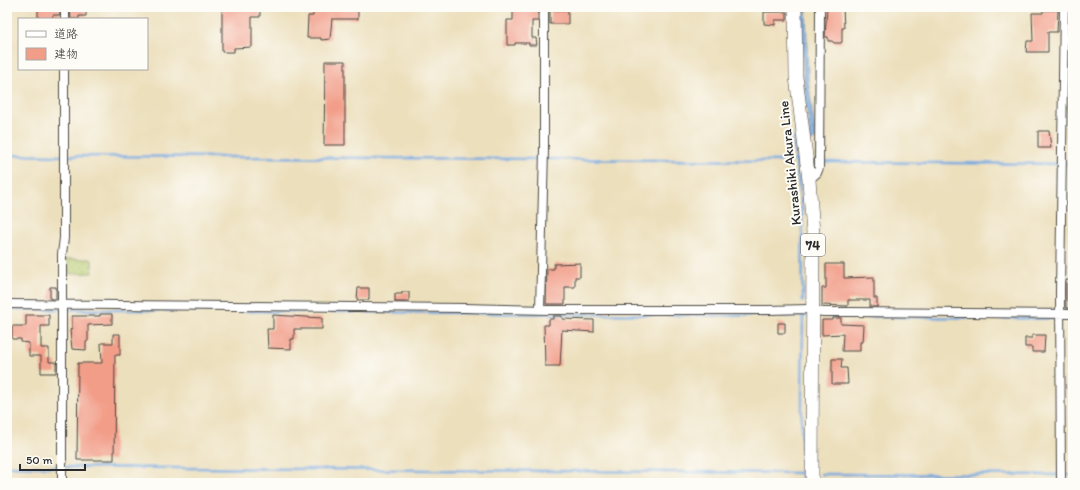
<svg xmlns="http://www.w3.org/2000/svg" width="1080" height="490" viewBox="0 0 1080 490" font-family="Itim,'Klee One',sans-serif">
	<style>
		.grass { fill: url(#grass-dots); stroke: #727b4c }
		.water { fill: url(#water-ripples); stroke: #4f6986 }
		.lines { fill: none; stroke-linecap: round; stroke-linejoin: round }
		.stream { stroke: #73a7e0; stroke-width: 2.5 }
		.building { fill: #f29d88 }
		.minor-casing { stroke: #484641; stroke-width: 10 }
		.primary-casing { stroke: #484641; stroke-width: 14 }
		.minor { stroke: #fff; stroke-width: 8 }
		.primary { stroke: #fff; stroke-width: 13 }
		.labels { text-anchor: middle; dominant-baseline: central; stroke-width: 4; stroke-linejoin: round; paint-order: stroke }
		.shield { fill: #fdfcf7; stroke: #6a6a68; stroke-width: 1 }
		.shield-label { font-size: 13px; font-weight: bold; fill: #2b2b2b }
		.street-label { font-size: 14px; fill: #2b2b2b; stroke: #fdfcf7 }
	</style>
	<defs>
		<pattern id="grass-dots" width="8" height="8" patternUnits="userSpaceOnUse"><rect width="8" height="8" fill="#b8cb6e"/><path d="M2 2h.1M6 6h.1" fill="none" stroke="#9eae5f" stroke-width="1.8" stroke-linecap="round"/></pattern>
		<pattern id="water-ripples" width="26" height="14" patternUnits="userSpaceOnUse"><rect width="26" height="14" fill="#73a7e0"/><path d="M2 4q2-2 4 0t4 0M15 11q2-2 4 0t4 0" fill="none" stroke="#5f88b6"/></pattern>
	</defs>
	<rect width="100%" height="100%" fill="#fdfcf7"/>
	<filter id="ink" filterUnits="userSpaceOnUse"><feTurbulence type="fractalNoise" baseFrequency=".025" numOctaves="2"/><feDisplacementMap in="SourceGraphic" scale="8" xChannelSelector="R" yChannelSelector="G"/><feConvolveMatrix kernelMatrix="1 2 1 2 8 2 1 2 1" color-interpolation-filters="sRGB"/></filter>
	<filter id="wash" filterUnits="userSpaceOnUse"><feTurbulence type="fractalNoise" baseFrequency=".012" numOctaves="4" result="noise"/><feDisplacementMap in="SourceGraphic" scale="16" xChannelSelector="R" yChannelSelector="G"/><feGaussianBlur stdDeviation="0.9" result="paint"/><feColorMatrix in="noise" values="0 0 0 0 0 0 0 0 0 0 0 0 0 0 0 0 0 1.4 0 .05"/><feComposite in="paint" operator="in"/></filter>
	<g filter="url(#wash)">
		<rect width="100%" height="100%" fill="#ecdfbc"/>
		<path class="grass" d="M66 259H92V273L69 274 68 264H65Z"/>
		<path class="water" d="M804 7H814L808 9 806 13 808 79 816 139 809 141V135L810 132C803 91 802 50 801 8Z"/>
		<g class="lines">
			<path class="stream" d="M919 7 1061 8
				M1068 8H1073
				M798 138 793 139 802 210 803 301
				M7 155 61 156
				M69 156 540 159
				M547 159 787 161
				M794 161H800
				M822 162 1073 164
				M7 309 807 316
				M826 316 1073 319
				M7 466 59 467
				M66 467 807 473
				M821 474 1073 475
				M801 483 803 314"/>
		</g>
		<g id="blocks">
			<path class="building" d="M38 7H60V15H53L52 19H38Z
				M70 7H86V16H79V19H71Z
				M222 7 260 8V17H252V47L234 48V52H222Z
				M313 7 358 8V19H332L330 39 321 40V38H307L308 16H313Z
				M520 7H534V10H538V21H532V38H536L537 45H529V43H515V45H507V20H513V10H520Z
				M827 8H843L844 28H842V42L841 43H834L832 41H828V37H825Z
				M550 10H568V24H550Z
				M1043 10H1058L1057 32H1048V52H1026L1027 41H1033L1032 13H1043Z
				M764 12H787V20H775V25L764 24Z
				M325 61H345V145H324Z
				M1038 131H1049L1051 148H1038Z
				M580 263V277H575V287H565V304H546L547 269H554V264Z
				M826 264H844V278L874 277V298H877V307H870V300H848V306L822 305V288H826Z
				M1066 280H1073V308H1066Z
				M50 287H56V299H50Z
				M358 288H369V300H357Z
				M402 292H409V302H395V294H402Z
				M100 314H112V324L88 325V341L86 342V350L72 349 70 330 72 328V316H100Z
				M26 315H49V326H41V348H49V362H56V373H41V356H29V343L21 342V339H12V326H26Z
				M273 315 322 318V329H294V339H291V349L268 348 267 329H273Z
				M553 316H562V319L594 320V332L562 330 560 366H545L544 325H549V319H553Z
				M833 318H841V324L864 325 863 342H860V351H842L843 334 822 335V320H833Z
				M778 323H785V333H778Z
				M113 334H120V355H115L114 460H77L78 363H102L101 343H113Z
				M1032 335H1045L1044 352H1032V347H1025V338H1032Z
				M832 359H842L841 368H847L848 384H832Z"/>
		</g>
	</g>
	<g filter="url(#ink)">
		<use href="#blocks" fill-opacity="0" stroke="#484641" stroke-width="1"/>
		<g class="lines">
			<defs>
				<path id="minor" d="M65 19V7
					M809 180 817 173 819 168 820 7
					M7 304 464 308 549 310H768L808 309 823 312H851L1073 314
					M540 310 544 150V7
					M62 483V254L64 238V69
					M1061 483 1060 291 1064 7"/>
				<path id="primary" d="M795 7 796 77 809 180 813 233 812 483"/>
			</defs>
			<use href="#minor" class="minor-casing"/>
			<use href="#primary" class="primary-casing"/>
			<use href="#minor" class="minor"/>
			<use href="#primary" class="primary"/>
		</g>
	</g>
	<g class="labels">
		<rect class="shield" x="801" y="234" width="24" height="22" rx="3"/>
		<g class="shield-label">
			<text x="813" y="245">74</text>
		</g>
		<g class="street-label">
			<text transform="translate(790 163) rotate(-96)">Kurashiki Akura Line</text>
		</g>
	</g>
	<rect width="1080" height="490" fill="none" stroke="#fdfcf7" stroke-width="24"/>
	<rect x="18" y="18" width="130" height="52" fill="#fdfcf7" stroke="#a9a8a5"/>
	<rect x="26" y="31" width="20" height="6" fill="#ffffff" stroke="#a9a8a5"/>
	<text x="54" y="38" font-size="12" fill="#2b2b2b">道路</text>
	<rect x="26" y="48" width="20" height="12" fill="#f29d88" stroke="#a9a8a5"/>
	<text x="54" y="58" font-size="12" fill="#2b2b2b">建物</text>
	<path d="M20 464v6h65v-6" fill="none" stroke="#2b2b2b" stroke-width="2"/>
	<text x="26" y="464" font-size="12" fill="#2b2b2b" stroke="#fdfcf7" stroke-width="3" paint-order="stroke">50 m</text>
</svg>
